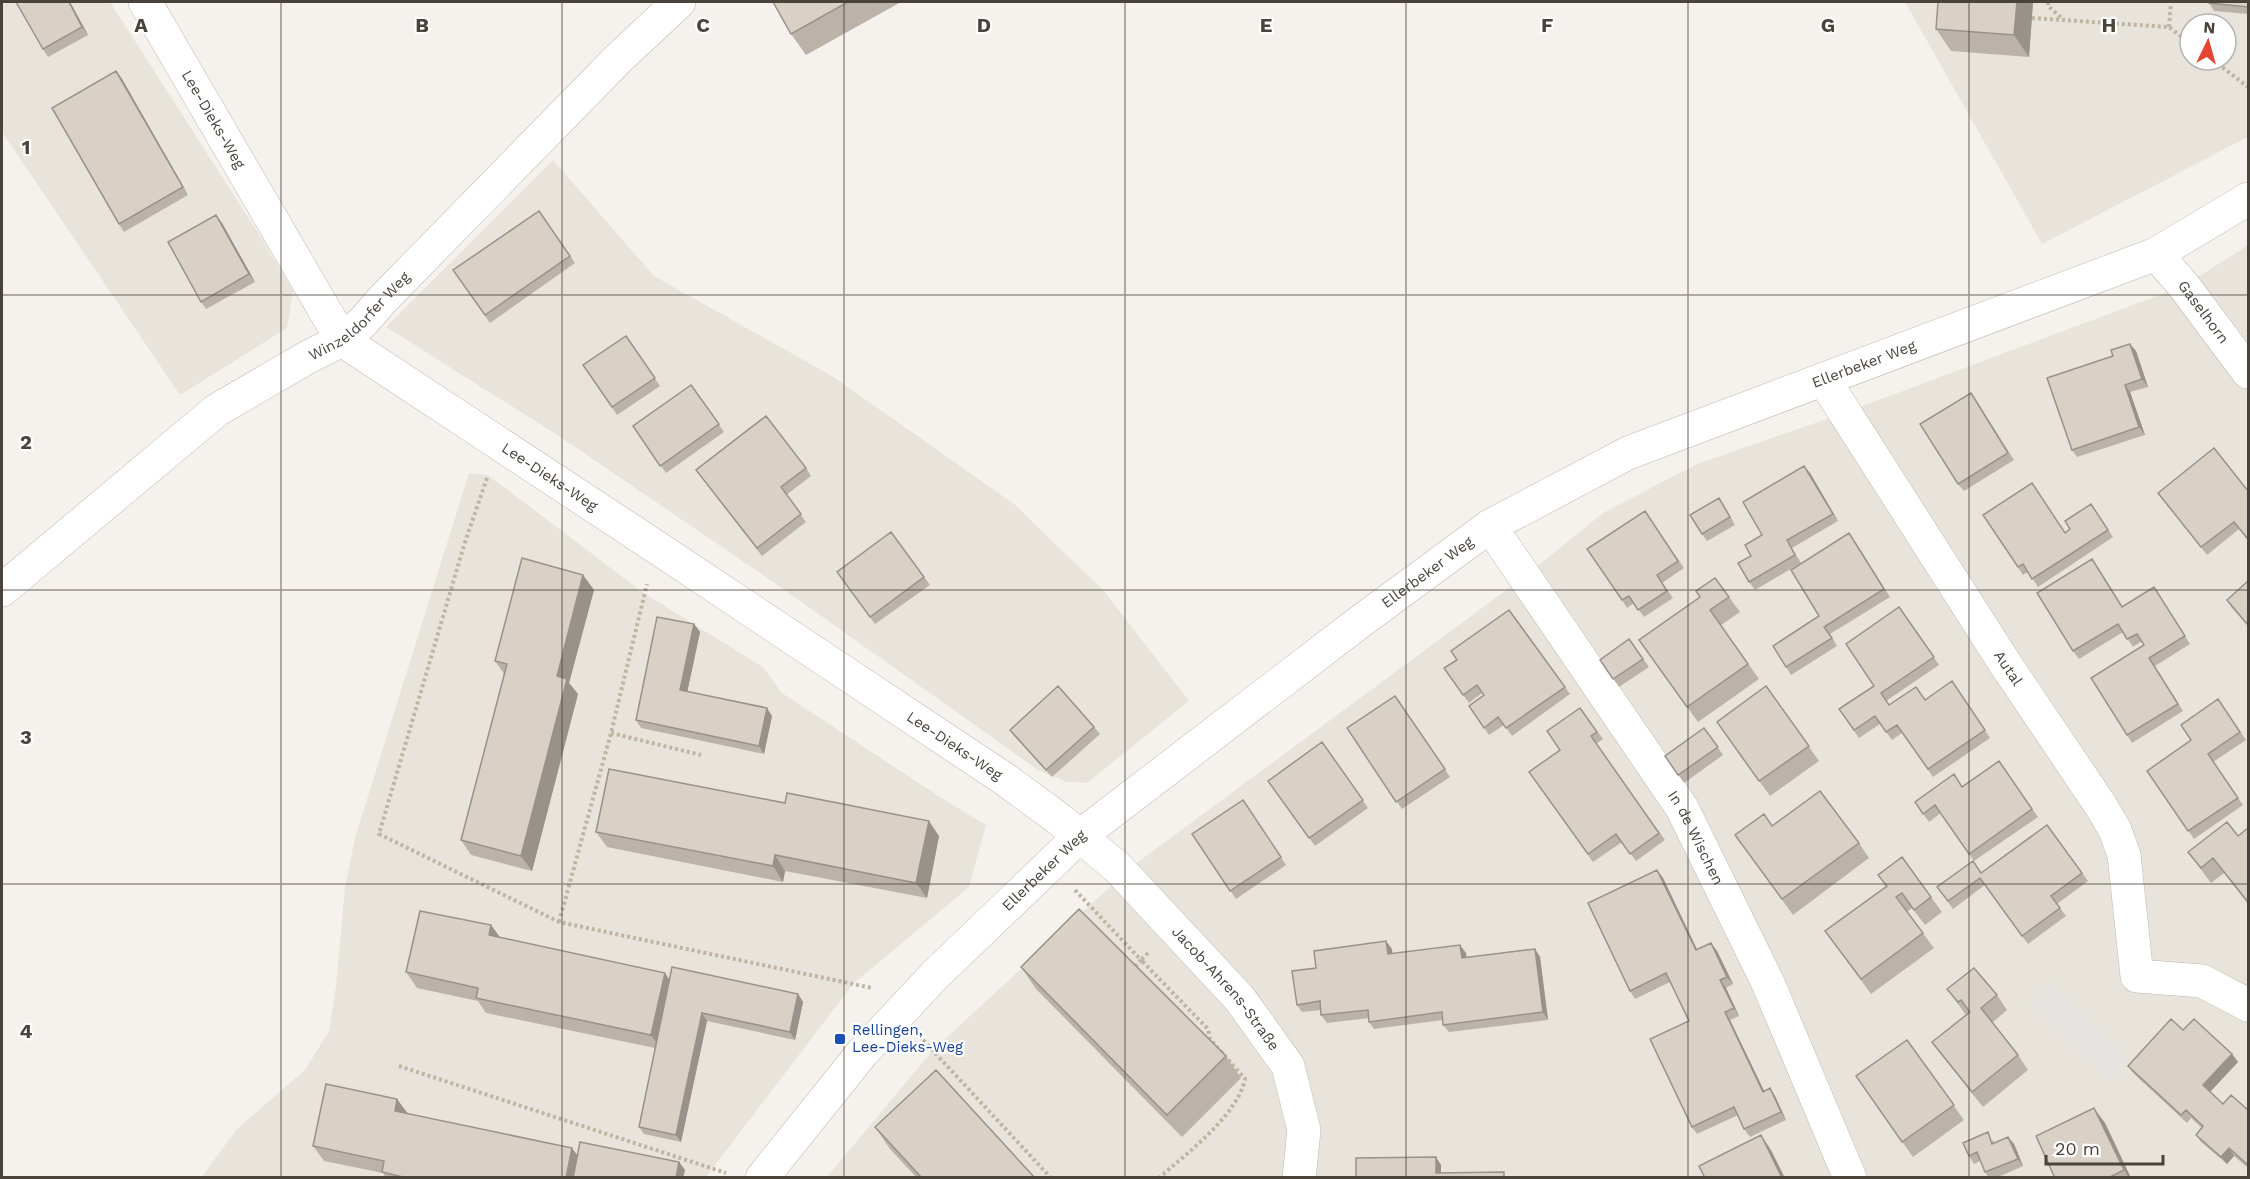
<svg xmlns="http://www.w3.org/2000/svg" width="2250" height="1179" viewBox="0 0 2250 1179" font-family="'Work Sans',sans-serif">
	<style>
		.residential { fill: #e8e4dc; fill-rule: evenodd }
		.parking { fill: #e4e3e0 }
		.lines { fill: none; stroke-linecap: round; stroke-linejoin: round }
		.minor-casing { stroke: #c0b9b0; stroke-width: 34 }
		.path { stroke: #c0b4a3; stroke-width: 4; stroke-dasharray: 3 3; stroke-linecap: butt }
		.minor { stroke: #fff; stroke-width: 33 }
		.wall { fill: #bbb3aa }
		.shaded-wall { fill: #98928b }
		.building { fill: #d9d0c6; stroke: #98928b; stroke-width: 1.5 }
		.grid { fill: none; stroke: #49433b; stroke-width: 1.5; stroke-opacity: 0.55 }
		.transit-dot { fill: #1a4fb4; stroke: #fff; stroke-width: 2 }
		.labels { text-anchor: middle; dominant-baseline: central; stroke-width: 4.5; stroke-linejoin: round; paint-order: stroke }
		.street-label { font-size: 15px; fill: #49433b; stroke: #fff }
		.transit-label { font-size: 15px; fill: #164399; stroke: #fff; text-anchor: start }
		.grid-label { font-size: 20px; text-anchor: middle; font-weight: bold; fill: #49433b; stroke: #fff; stroke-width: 4.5; stroke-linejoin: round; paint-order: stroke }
	</style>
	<rect width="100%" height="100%" fill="#f5f2ed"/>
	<path class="residential" d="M2 2H110L262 239 293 291 287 328 180 395 2 132Z
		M1905 2H2248V137L2042 244ZM2190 24H2226V60H2190Z
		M553 160 654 276 832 376 1014 504 1104 591 1189 701 1087 783 1066 782 1038 770 779 586 559 436 386 327Z
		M2248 245V1177L826 1178 933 1050 1134 865 1524 577 1603 513 1697 464 1844 413 2184 286Z
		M469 473 488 475 645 594 763 667 782 693 940 797 986 825 969 887 853 984 706 1177 201 1178 236 1130 305 1070 329 1031 336 986 345 887 355 838Z"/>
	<path class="parking" d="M2051 981 2129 1059 2107 1081 2029 1004Z"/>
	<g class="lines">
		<defs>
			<g id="minor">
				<path id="s1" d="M145 2 342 340 656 547 1003 778 1059 819 1117 867 1240 999 1288 1066 1304 1130 1299 1178"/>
				<path id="s2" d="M2156 254 2184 286 2248 372"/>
				<path id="s3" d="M1824 380 2006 665 2101 806 2115 830 2124 855 2137 976 2202 981 2248 1005"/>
				<path id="s4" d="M1490 526 1682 808 1768 983 1850 1178"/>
				<path id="s5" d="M2 590 217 410 308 357 342 340 363 322 383 299 618 59 679 2"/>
				<path id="s6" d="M762 1178 863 1052 934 976 1080 836 1361 621 1490 526 1628 453 2156 254 2248 199"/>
			</g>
		</defs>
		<use href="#minor" class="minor-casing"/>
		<path class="path" d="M2048 2V6L2064 20
			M2032 18 2169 27 2190 43
			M2169 27 2171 2
			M2213 60 2248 87
			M487 478 465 542 379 834 559 922 872 988
			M611 733 701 755
			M1075 890 1141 960 1133 969
			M559 922 611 733 647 584
			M1148 953 1141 960 1208 1029 1210 1039 1245 1079C1238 1115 1186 1154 1159 1178
			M923 1040 1051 1178
			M399 1066 726 1173"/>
		<use href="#minor" class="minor"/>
	</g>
	<path class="wall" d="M16 2H70L88 35 48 57 43 49Z
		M773 2H901L806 55 791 34Z
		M2033 2 2029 57 1951 51 1936 29Z
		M2248 2V14L2214 11 2209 3Z
		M116 71 122 79 188 195 124 232 119 224Z
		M539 211 575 263 490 323 453 270Z
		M222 223 255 282 206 309 201 302Z
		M626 336 660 386 617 415 583 365Z
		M2136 351 2148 387 2130 392 2145 435 2077 457 2072 450Z
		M691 385 724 432 666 473 633 426Z
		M1976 400 2014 460 1964 491 1958 484Z
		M806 468 811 476 786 495 806 522 762 556 702 478Z
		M1810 473 1838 521 1792 548 1801 563 1755 590 1749 582 1751 556Z
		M2248 491V541L2239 529 2207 555 2158 493Z
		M2091 504 2113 537 2038 587 2028 572 2023 575 1983 515 2065 532 2070 529Z
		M1724 505 1735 525 1707 541 1702 534Z
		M1645 511 1684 568 1662 583 1673 598 1644 617 1634 603 1627 608 1622 600Z
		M891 532 930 585 875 624 837 572Z
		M1855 541 1890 597 1830 634 1837 646 1791 675 1786 667 1819 616Z
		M2097 566 2122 606 2159 595 2190 644 2155 666 2183 711 2132 743 2127 735 2144 645 2142 641 2133 647 2123 632 2079 659 2073 651Z
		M583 575 594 590 569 683 578 694 532 871 471 855 461 840 504 674 495 661Z
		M1715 578 1740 612 1721 625 1759 679 1698 722 1639 640 1700 597Z
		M2248 581V626L2232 608 2227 600Z
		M1899 607 1939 665 1886 701 1889 705 1925 700 1952 681 1990 738 1933 777 1902 733 1892 740 1880 724 1859 738 1839 709 1874 686Z
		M1509 610 1570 694 1512 736 1504 725 1489 735 1469 706 1484 695 1482 693 1469 703 1444 668 1457 660Z
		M694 624 700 632 687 692 772 716 764 754 641 728 636 720Z
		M1629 639 1649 667 1619 687 1600 660Z
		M1766 686 1819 761 1770 796 1717 722Z
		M1395 696 1450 777 1402 809 1347 728Z
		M2218 699 2246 740 2213 762 2243 805 2194 839 2147 771 2191 740Z
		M1580 708 1603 739 1596 744 1665 840 1636 861 1622 842 1593 862 1529 772 1560 750Z
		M1094 727 1100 734 1052 777 1015 737 1010 730Z
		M1704 728 1723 755 1684 783 1665 756Z
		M1322 742 1368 808 1315 846 1268 781Z
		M1999 761 2038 817 1974 861 1941 813 1929 822 1915 802 1962 786Z
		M1243 800 1286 865 1236 899 1192 834Z
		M2047 825 2088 881 2057 904 2066 916 2028 944 1985 885 1953 909 1937 887 1981 873Z
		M1772 826 1859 843 1869 858 1793 915 1735 835Z
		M2248 828V904L2224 873 2211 883 2188 852 2238 836Z
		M596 832 939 836 927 898 785 871 783 882 607 847Z
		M1657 870 1663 878 1697 949 1717 951 1733 984 1726 988 1739 1016 1730 1020 1764 1091 1775 1096 1786 1120 1750 1137 1744 1129 1738 1115 1697 1134 1692 1127 1689 1021 1670 982 1635 999 1630 991Z
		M1878 875 1931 897 1942 912 1925 925 1912 908 1907 912 1934 948 1871 994 1825 931 1886 887Z
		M491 925 499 937 670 980 798 994 803 1002 795 1040 707 1021 681 1142 644 1134 639 1127 655 1048 486 1013 478 1001 417 988 406 972Z
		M1392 949V954L1466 953V957L1535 949 1540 957 1548 1020 1449 1032 1443 1025V1020L1374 1029 1369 1022V1018L1327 1023 1321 1015V1010L1302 1012 1297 1005 1316 968Z
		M1021 967 1226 1056 1241 1078 1182 1137 1036 989Z
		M1947 989 1997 995 2007 1010 1992 1023 2018 1055 2028 1070 1983 1107 1943 1057 1932 1042 1966 1015Z
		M2183 1030 2232 1054 2238 1062 2210 1092 2223 1104 2248 1110V1168L2234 1156 2227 1164 2201 1142 2196 1135 2202 1128 2191 1118 2187 1123 2134 1074 2128 1066Z
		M1907 1040 1964 1120 1913 1157 1856 1076Z
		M397 1099 407 1114 577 1155 679 1162 685 1170 683 1178H386L383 1173 324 1161 313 1146Z
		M2105 1123 2131 1178H2055Z
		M875 1127 1035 1178H917L890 1149Z
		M2008 1137 2014 1144 2023 1166 1996 1178H1989L1985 1172 1980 1161 1974 1164 1969 1156 1993 1140 1994 1143Z"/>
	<path class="shaded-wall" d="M69 2H70L88 35 82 27Z
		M2017 2H2033L2029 57 2014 35Z
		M116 71 122 79 188 195 183 187Z
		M216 215 222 223 255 282 249 274Z
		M2130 344 2136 351 2148 387 2142 379Z
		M2125 385 2130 392 2145 435 2139 427Z
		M1804 466 1810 473 1838 521 1833 514Z
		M583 575 594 590 569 683 578 694 532 871 521 856 557 676Z
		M694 624 700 632 686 698 680 690Z
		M767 708 772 716 764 754 759 746Z
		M929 821 939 836 927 898 916 883Z
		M775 855 785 871 783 882 773 866Z
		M1657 870 1663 878 1701 958 1696 950Z
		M491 925 502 940 489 935Z
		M1386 941 1392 949 1393 962 1388 954Z
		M1711 943 1717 951 1733 984 1727 977Z
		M1460 945 1466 953 1468 966 1462 958Z
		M1535 949 1540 957 1548 1020 1543 1012Z
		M665 973 675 988 662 1050 651 1035Z
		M1720 980 1726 988 1739 1016 1734 1008Z
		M798 994 803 1002 795 1040 790 1032Z
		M1725 1012 1730 1020 1768 1099 1763 1092Z
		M702 1013 707 1021 681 1142 676 1135Z
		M2232 1054 2238 1062 2209 1093 2203 1085Z
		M1770 1088 1775 1096 1786 1120 1781 1112Z
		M397 1099 408 1114 395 1111Z
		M2094 1108 2105 1123 2131 1178H2129L2124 1170Z
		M1761 1135 1771 1150 1785 1178H1782Z
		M2008 1137 2014 1144 2023 1166 2018 1159Z
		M572 1148 583 1163 580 1178H566Z
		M2229 1148 2234 1156 2227 1164 2221 1157Z
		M1436 1157 1441 1165V1178L1436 1173Z
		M679 1162 685 1170 683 1178H676Z"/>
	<path class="building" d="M16 2H69L82 27 43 49Z
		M773 2H848L791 34Z
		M1938 2H2017L2014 35 1936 29Z
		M2209 2H2248V7L2209 3Z
		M116 71 183 187 119 224 52 108Z
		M539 211 570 256 485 315 453 270Z
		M216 215 249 274 201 302 168 242Z
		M626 336 655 378 612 407 583 365Z
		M2130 344 2142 379 2125 385 2139 427 2072 450 2047 378 2113 356 2111 350Z
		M691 385 719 424 660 466 633 426Z
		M1971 393 2008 453 1958 484 1920 424Z
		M766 416 806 468 781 487 801 514 757 548 696 470Z
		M2214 448 2248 491V539L2234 522 2201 547 2158 493Z
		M1804 466 1833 514 1787 540 1795 555 1749 582 1738 563 1751 556 1745 545 1762 535 1743 502Z
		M2032 483 2065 533 2070 529 2065 521 2091 504 2108 530 2032 579 2023 564 2018 567 1983 515Z
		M1719 498 1730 517 1702 534 1690 515Z
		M1645 511 1678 561 1657 575 1667 591 1638 610 1629 596 1622 600 1587 549Z
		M891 532 924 577 870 617 837 572Z
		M1849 533 1884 589 1824 627 1832 638 1786 667 1773 646 1819 616 1791 570Z
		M522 558 583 575 557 676 567 679 521 856 461 840 507 664 495 661Z
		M2092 559 2122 607 2154 587 2185 636 2149 658 2178 704 2127 735 2091 678 2144 645 2137 634 2127 639 2118 624 2073 651 2037 593Z
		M1715 578 1729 597 1710 610 1748 664 1687 707 1639 640 1700 597 1696 591Z
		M2248 581V625L2227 600Z
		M1899 607 1934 657 1881 693 1889 705 1916 687 1925 700 1952 681 1985 730 1928 769 1897 725 1886 732 1875 716 1854 730 1839 709 1874 686 1846 644Z
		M1509 610 1565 687 1506 728 1498 717 1484 728 1469 706 1484 695 1477 685 1463 695 1444 668 1457 660 1451 651Z
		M657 617 694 624 680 690 767 708 759 746 636 720Z
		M1629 639 1643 659 1613 679 1600 660Z
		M1058 686 1094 727 1046 770 1010 730Z
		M1766 686 1809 746 1759 781 1717 722Z
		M1395 696 1445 769 1396 802 1347 728Z
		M2218 699 2240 732 2208 754 2238 798 2188 831 2147 771 2191 740 2181 725Z
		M1580 708 1597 732 1591 736 1659 833 1630 854 1616 834 1588 854 1529 772 1560 750 1547 731Z
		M1704 728 1718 747 1678 775 1665 756Z
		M1322 742 1363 800 1309 838 1268 781Z
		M1999 761 2032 809 1969 854 1935 805 1923 814 1915 802 1954 774 1962 787Z
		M609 769 785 803 787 793 929 821 916 883 775 855 773 866 596 832Z
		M1820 791 1859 843 1782 899 1735 835 1764 814 1772 826Z
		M1243 800 1281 857 1230 891 1192 834Z
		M2227 822 2238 836 2248 828V902L2213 858 2201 868 2188 852Z
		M2047 825 2082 873 2051 896 2060 908 2022 936 1980 878 1948 901 1937 887 1973 861 1981 873Z
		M1902 857 1931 897 1914 910 1902 893 1896 897 1923 933 1861 979 1825 931 1887 886 1878 875Z
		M1657 870 1696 950 1711 943 1727 977 1720 980 1734 1008 1725 1012 1763 1092 1770 1088 1781 1112 1744 1129 1734 1107 1692 1127 1650 1039 1689 1021 1666 973 1630 991 1588 903Z
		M1079 909 1226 1056 1167 1115 1021 967Z
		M420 911 491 925 489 935 665 973 651 1035 476 998 478 988 406 972Z
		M1386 941 1388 954 1460 945 1462 958 1535 949 1543 1012 1443 1025 1442 1012 1369 1022 1368 1010 1321 1015 1320 1001 1297 1005 1292 971 1316 968 1314 951Z
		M672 967 798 994 790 1032 702 1013 676 1135 639 1127Z
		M1974 968 1997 995 1981 1008 2018 1055 1972 1092 1932 1042 1970 1012 1961 1000 1958 1002 1947 989Z
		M2171 1019 2183 1030 2194 1019 2232 1054 2203 1085 2223 1104 2231 1095 2248 1110V1165L2229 1148 2221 1157 2196 1135 2203 1126 2186 1110 2181 1115 2128 1066Z
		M1907 1040 1954 1105 1902 1142 1856 1076Z
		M936 1070 1035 1178H922L875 1127Z
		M326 1084 397 1099 395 1111 572 1148 566 1178H407L382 1172 384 1161 313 1146Z
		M2094 1108 2124 1170 2108 1178H2055L2036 1136Z
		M1988 1132 1992 1144 2008 1137 2018 1159 1985 1172 1977 1152 1969 1156 1963 1143Z
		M1761 1135 1782 1178H1705L1699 1166Z
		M580 1142 679 1162 676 1178H573Z
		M1436 1157V1173L1504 1172V1178H1356V1158Z"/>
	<path class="grid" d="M281 2V1178M562 2V1178M844 2V1178M1125 2V1178M1406 2V1178M1688 2V1178M1969 2V1178M2 295H2248M2 590H2248M2 884H2248"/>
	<rect class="transit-dot" x="834" y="1033" width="12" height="12" rx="3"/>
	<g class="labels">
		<g class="street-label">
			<text stroke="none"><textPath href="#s1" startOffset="136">Lee-Dieks-Weg</textPath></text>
			<text stroke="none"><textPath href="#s2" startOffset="75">Gaselhorn</textPath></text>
			<text stroke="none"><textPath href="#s5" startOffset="452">Winzeldorfer Weg</textPath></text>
			<text stroke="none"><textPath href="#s6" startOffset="1390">Ellerbeker Weg</textPath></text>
			<text stroke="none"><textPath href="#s1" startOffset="640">Lee-Dieks-Weg</textPath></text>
			<text stroke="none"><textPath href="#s6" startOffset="904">Ellerbeker Weg</textPath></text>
			<text stroke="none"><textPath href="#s3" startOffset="342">Autal</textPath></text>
			<text stroke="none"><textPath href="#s1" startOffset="1126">Lee-Dieks-Weg</textPath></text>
			<text stroke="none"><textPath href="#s4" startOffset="374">In de Wischen</textPath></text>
			<text stroke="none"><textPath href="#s6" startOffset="418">Ellerbeker Weg</textPath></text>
			<text stroke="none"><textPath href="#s1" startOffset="1492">Jacob-Ahrens-Straße</textPath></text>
		</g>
		<g class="transit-label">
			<text x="852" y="1030">Rellingen,<tspan x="852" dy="17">Lee-Dieks-Weg</tspan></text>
		</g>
	</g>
	<g class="grid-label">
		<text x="141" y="32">A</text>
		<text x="422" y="32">B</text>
		<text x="703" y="32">C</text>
		<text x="984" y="32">D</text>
		<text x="1266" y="32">E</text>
		<text x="1547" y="32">F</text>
		<text x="1828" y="32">G</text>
		<text x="2109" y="32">H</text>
		<text x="26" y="154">1</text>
		<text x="26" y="449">2</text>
		<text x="26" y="744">3</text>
		<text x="26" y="1038">4</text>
	</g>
	<rect width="2250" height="1179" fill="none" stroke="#49433b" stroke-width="6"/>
	<g transform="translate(2208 42) rotate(5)"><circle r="28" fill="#ffffff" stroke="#b6b4b1" stroke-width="1.5"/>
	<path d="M0-4.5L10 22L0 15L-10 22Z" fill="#e54634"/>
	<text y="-9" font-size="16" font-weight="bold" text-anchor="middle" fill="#49433b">N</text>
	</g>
	<path d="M2046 1155v9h117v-9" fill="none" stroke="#49433b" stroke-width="3"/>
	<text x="2055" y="1155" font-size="18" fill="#49433b" stroke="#ffffff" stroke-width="4.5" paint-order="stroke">20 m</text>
</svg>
